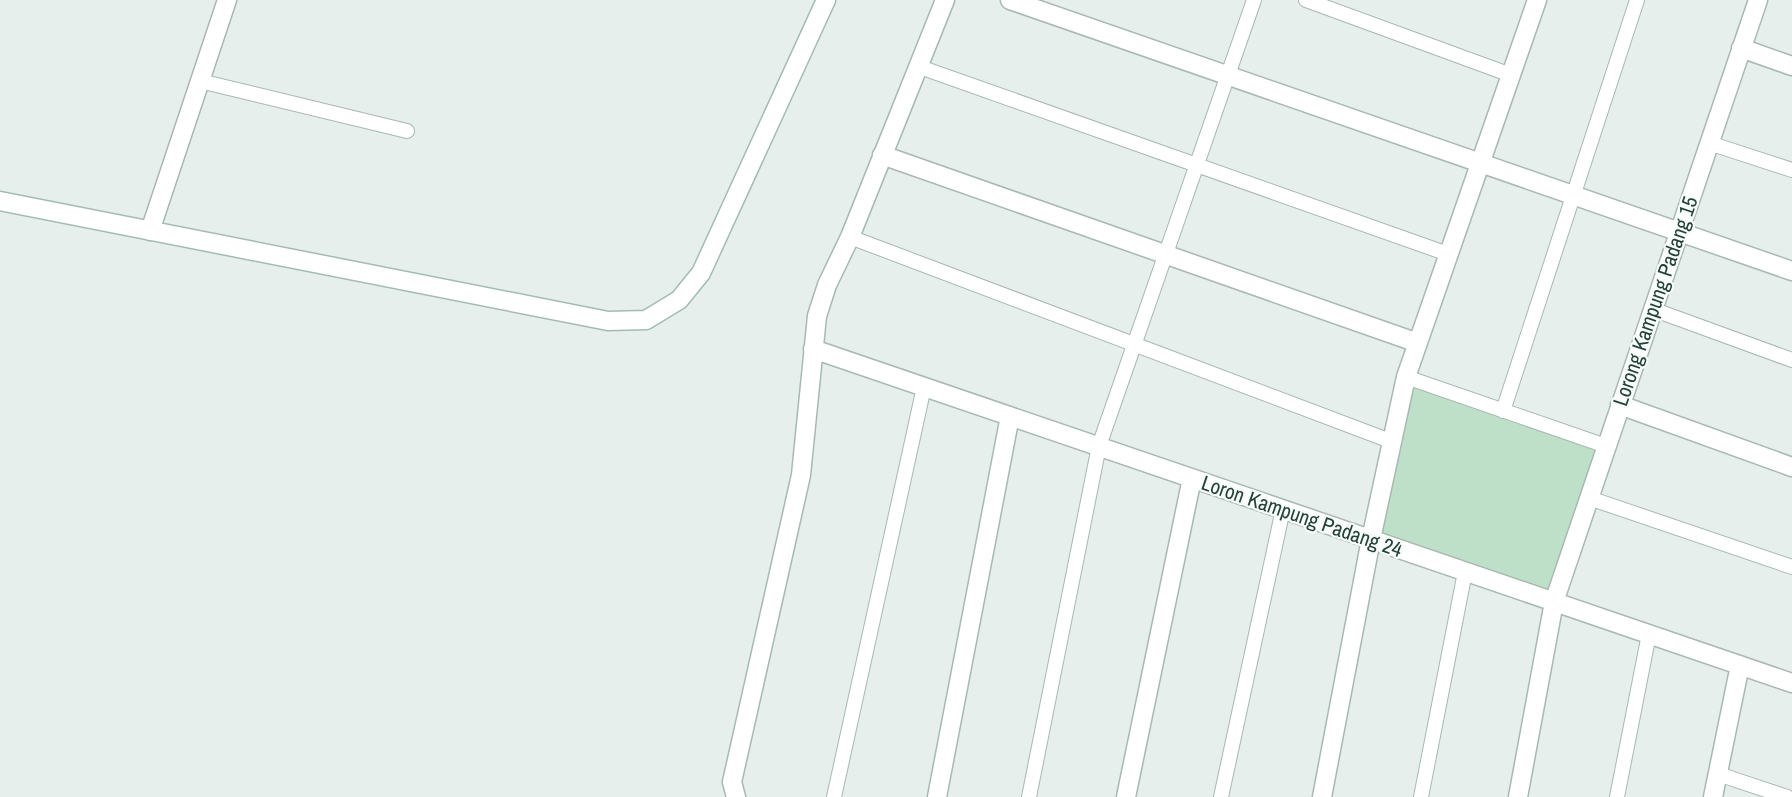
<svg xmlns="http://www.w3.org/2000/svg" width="1792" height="797" viewBox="0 0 1792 797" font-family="'Archivo Narrow',sans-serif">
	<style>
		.green { fill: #bfe0c8 }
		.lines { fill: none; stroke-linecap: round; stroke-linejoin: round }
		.lane-casing { stroke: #a8b8b2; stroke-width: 16 }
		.street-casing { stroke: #a8b8b2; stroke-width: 21 }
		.secondary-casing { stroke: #a4bbb3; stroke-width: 21 }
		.lane { stroke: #fff; stroke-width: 14 }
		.street { stroke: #fff; stroke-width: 18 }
		.secondary { stroke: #fff; stroke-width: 18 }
		.labels { text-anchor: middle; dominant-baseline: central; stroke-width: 4.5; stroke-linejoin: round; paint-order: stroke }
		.street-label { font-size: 21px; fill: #24423a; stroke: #f7fbf9 }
	</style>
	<rect width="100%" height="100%" fill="#e6efeb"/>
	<path class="green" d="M1406 377 1606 446 1554 602 1371 539Z"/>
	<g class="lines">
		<defs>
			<path id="lane" d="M1306 0 1511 75
				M917 66 1448 254
				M200 81 407 131
				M1709 143 1792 170
				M850 237 1393 442
				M1652 309 1792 360
				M1406 377 1606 446
				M1503 411 1637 0
				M1589 498 1792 567
				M1718 774 1787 797
				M834 797 924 387
				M1029 797 1099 446 1254 0
				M1221 797 1283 509
				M1421 797 1465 572
				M1617 797 1649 634"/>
			<path id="street" d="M1010 0 1792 271
				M1741 48 1792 66
				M882 155 1418 343
				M150 231 227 0
				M813 349 1792 683
				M1620 405 1792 467
				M736 797 732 782 801 475 817 316 827 285 850 237 945 0
				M937 797 1010 416
				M1126 797 1192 478
				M1322 797 1371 539 1406 377 1537 0
				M1518 797 1554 602 1758 0
				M1713 797 1740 665"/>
			<path id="secondary" d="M0 201 608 321 646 320 679 300 701 273 826 0"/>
		</defs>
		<use href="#lane" class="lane-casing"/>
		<use href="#street" class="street-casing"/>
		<use href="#secondary" class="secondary-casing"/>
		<use href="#lane" class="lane"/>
		<use href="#street" class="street"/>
		<use href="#secondary" class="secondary"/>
	</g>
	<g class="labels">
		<g class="street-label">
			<text transform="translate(1655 301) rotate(-71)">Lorong Kampung Padang 15</text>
			<text transform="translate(1302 516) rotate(19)">Loron Kampung Padang 24</text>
		</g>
	</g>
</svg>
